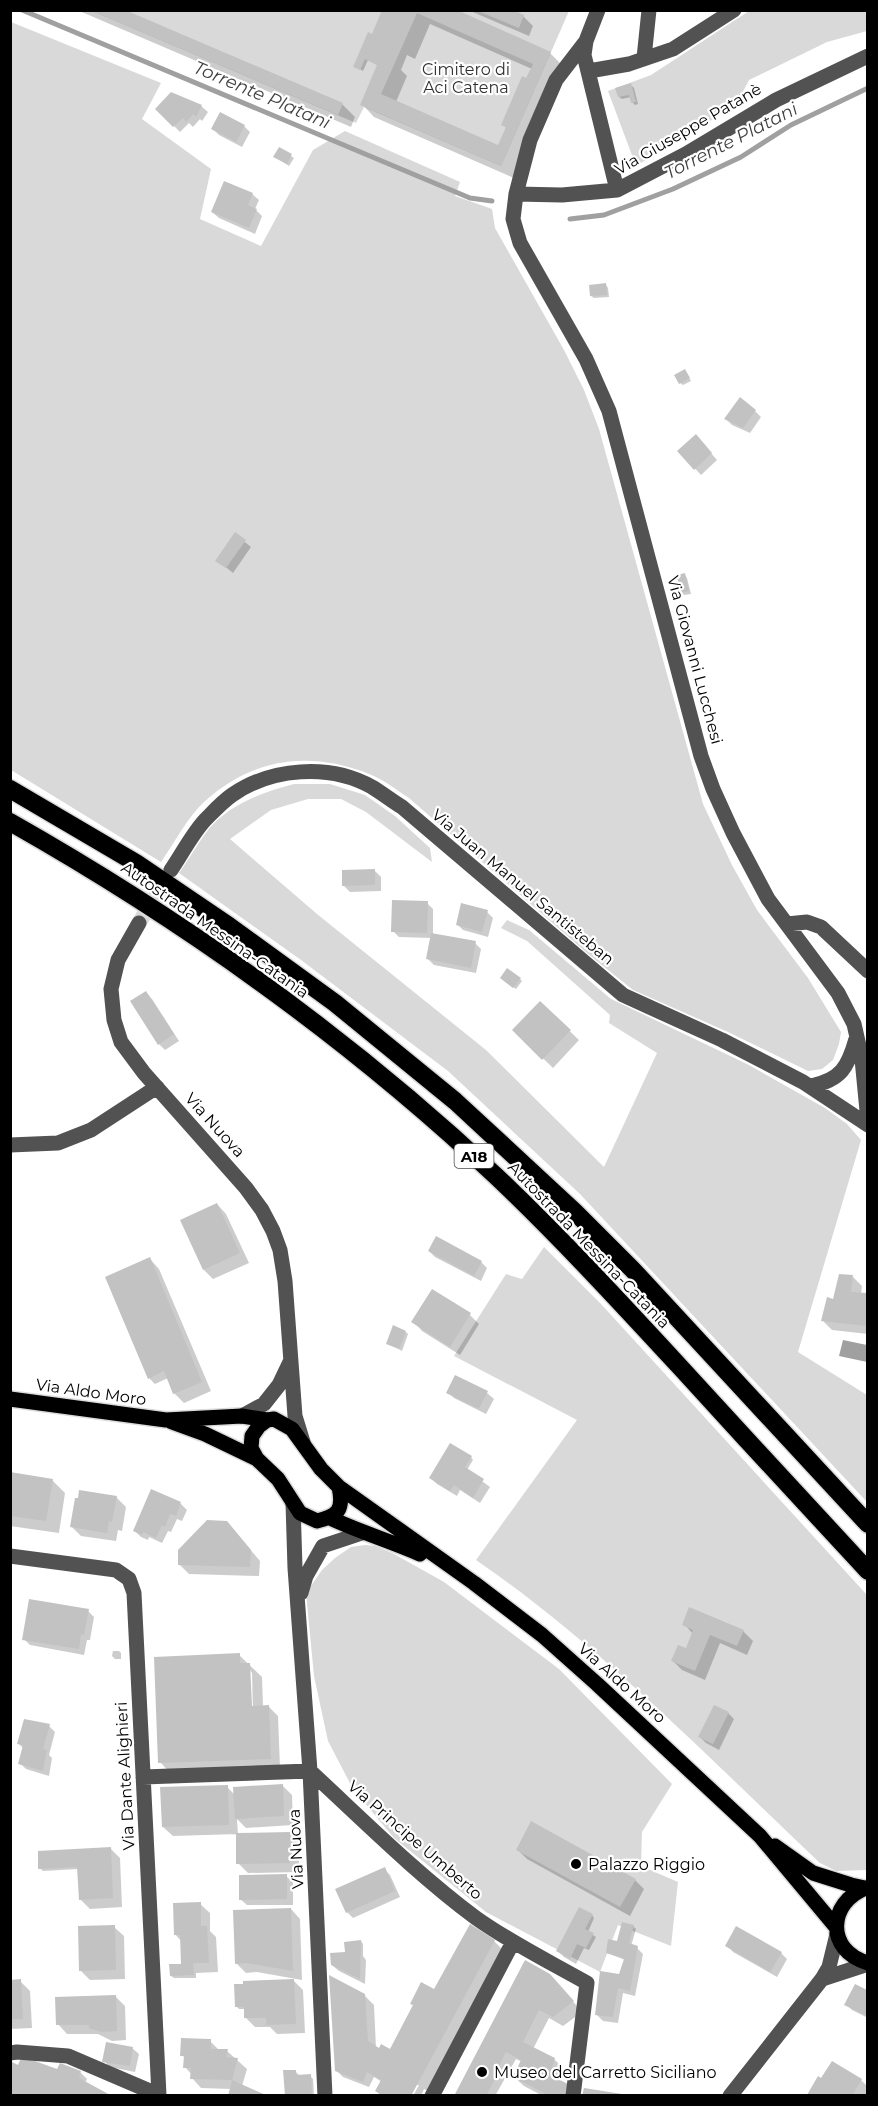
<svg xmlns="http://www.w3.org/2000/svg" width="878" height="2106" viewBox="0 0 878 2106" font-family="Montserrat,sans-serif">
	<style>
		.green { fill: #d9d9d9 }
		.water { fill: #a0a0a0 }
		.shadow { fill: #0003; fill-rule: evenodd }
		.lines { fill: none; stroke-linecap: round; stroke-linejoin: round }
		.stream { stroke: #a0a0a0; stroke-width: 5 }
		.building { fill: #c2c2c2; fill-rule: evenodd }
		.minor-tunnel { stroke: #d9d9d9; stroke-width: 15; stroke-dasharray: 15 8; stroke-linecap: butt }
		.major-casing { stroke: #dbdbdb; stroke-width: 18 }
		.highway-casing { stroke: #dbdbdb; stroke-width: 21 }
		.minor { stroke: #525252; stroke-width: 15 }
		.major { stroke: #000; stroke-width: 15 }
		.highway { stroke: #000; stroke-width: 18 }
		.poi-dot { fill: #000; stroke: #fff; stroke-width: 2 }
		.labels { text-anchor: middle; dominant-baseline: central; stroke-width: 4.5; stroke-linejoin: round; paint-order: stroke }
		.shield { fill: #fff; stroke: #4c4c4c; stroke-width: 1.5 }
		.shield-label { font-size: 15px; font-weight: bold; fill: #000 }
		.park-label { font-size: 16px; fill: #303030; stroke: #fff }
		.street-label { font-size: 16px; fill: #000; stroke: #fff }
		.poi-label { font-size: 16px; fill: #000; stroke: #fff; text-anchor: start }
		.water-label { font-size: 18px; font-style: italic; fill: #414141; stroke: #fff }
	</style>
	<rect width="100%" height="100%" fill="#fff"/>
	<path class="green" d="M92 11H569L501 166 364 107 356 123Z
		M749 11H867V31L827 42 749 80 736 105 636 166 608 91 651 75Z
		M11 22 161 83 142 119 211 169 200 219 261 246 313 150 345 131 460 182 455 196 492 209 495 228 564 350 584 390 599 429 703 804 732 865 757 910 808 978 841 1032 839 1044 833 1060 822 1069 808 1071 728 1032 633 990 587 953 409 798C398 791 387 782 374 776 314 750 254 756 204 802 187 818 175 842 161 862L11 770Z
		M294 784H330L365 795 395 816 430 848 432 862 366 812 341 799H308L271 810 230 839 317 914 486 1050 604 1167 657 1053 609 1023 610 1015 527 941 501 928 507 920 529 930 611 999 747 1064 825 1108 847 1124 861 1140 798 1352 867 1395V1502L580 1194 448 1071 301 960 179 873C189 859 198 843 208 830 229 804 264 792 294 784Z
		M544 1247 601 1304 867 1595V1870L836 1871 820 1863C711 1760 600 1645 476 1560L577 1420 454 1356 506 1274 522 1279Z
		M365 1545 376 1546 394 1554 444 1582 559 1669 672 1784 642 1832 641 1866 678 1882 671 1946 618 1925 600 1972 486 1912 394 1838 353 1789 328 1741 314 1676 306 1593 322 1570 335 1558 351 1547Z"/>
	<path class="water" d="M843 1340 867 1345V1362L839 1356Z"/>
	<path class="shadow" d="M77 10H121L342 104 355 117 351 127Z
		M384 10H453L550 53 563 66 514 178 374 117 362 104 379 66 368 60 363 71 355 66 373 36ZM430 24 532 69 503 124 507 129 499 147 396 102 407 76 401 70 407 55 415 59Z
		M468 10H509L523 16 533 26 529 36Z
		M631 85 634 88 638 104 635 105 632 102 631 97 622 99 619 97Z
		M201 106 208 112 202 121 200 119 193 127 189 123 180 132 157 109Z
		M244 126 250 132 242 147 219 135 213 129Z
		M291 156 294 158 289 166 275 157Z
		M252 194 259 200 255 209 262 216 255 234 219 218 212 212Z
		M606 285 608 288 609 297 594 298 591 296Z
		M687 374 691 381 683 385 680 383Z
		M755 411 761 417 750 433 732 425 726 419Z
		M702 443 717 460 701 475 679 451Z
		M235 534 251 547 233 573 217 560Z
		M685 575 687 578 691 594 684 595 682 592Z
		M375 871 381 877V891L350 892 344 886Z
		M427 903 433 909V935L475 943 481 949 476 973 434 965 428 959 431 938 399 937 393 931Z
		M487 912 493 918 488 937 463 930 457 924Z
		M520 979 522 981 516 989 504 981Z
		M146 993 152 999 179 1041 165 1050 159 1044Z
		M540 1003 579 1040 553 1068 514 1030Z
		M217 1204 226 1214 249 1263 213 1279 204 1270Z
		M429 1251 481 1262 487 1268 481 1281 435 1257Z
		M150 1259 159 1269 211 1391 184 1403 174 1393 168 1378 155 1384 149 1378Z
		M853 1277 862 1286 861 1294 868 1295V1334L832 1330 823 1321 834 1301Z
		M470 1315 479 1324 460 1355 422 1331 413 1321Z
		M406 1332 408 1334 402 1351 388 1343Z
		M456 1377 487 1393 494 1399 486 1414 454 1398 448 1392Z
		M471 1457 473 1460 467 1470 490 1487 480 1503 460 1490 457 1496 437 1484 430 1477Z
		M10 1474 52 1480 65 1493 59 1533 10 1526Z
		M152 1491 181 1504 187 1510 182 1521 177 1519 171 1532 168 1531 162 1543 149 1537 148 1540 141 1537 135 1531Z
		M116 1497 126 1507 122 1531 118 1530 116 1541 81 1536 71 1526Z
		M227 1522 260 1561 259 1576 189 1574 179 1564Z
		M88 1611 94 1617 90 1640H87L84 1655 30 1645 24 1639Z
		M684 1624 743 1631 753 1641 747 1655 720 1643 705 1680 682 1670 673 1661 686 1650 693 1634Z
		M113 1651H119L121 1653V1659H115L112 1656Z
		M239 1655 262 1677 263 1707H269L278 1716 280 1768 172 1775 160 1762ZM249 1669 252 1673 253 1713H250Z
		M728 1713 734 1719 719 1750 706 1743 700 1737Z
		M49 1726 55 1732 49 1755 52 1758 49 1776 26 1769 20 1763 23 1748 18 1743Z
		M282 1785 292 1795 293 1825 246 1828 237 1819 238 1835 290 1834 299 1843V1872L248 1873 238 1863V1834L173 1836 163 1827 227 1787 235 1795Z
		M110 1848 120 1858 122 1907 90 1909 80 1899 78 1869 43 1871 40 1868Z
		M518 1850 635 1880 644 1889 630 1916 527 1859Z
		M384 1869 390 1875 400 1897 353 1918 347 1912Z
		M286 1876 293 1882V1905H247L240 1899Z
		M200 1904 210 1913V1931L216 1937 218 1972 196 1973V1978H174L171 1976 182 1965 181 1941 175 1934Z
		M291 1909 300 1919 302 1980 257 1972 246 1973 236 1963Z
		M592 1915 594 1918 588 1932 596 1937 589 1950 584 1948 576 1964 564 1957 558 1951Z
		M633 1926 636 1929 631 1946 637 1948 643 1954 635 1996 623 1993 618 2023 603 2021 597 2015 620 1976 625 1960 607 1952Z
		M114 1927 124 1936 125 1979 90 1980 81 1971Z
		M361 1941 363 1944V1956L366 1960 365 1984 339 1971 332 1965 349 1954Z
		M494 1941 503 1950 428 2091 424 2089 421 2096H413L419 2085H415L410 2096H381L377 2091 382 2082 374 2077 369 2087 343 2077 337 2071 364 1995 374 2005 376 2048 391 2051 433 1991Z
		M727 1945 781 1953 787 1959 777 1977 733 1952Z
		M293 1980 303 1990 305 2033 277 2034 270 2027H255L246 2018 245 2009H239L237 2007Z
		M20 1981 30 1991 32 2028 10 2029V1982Z
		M559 1985 582 2012 563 2026 549 2018 533 2049 554 2059 561 2066 556 2079 579 2096H543L524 2086 514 2077 522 2062 516 2059 495 2096H456Z
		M855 1986 868 1992V2018L852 2010 846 2004Z
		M115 1996 125 2006 126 2040 112 2041 98 2034H67L58 2024Z
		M210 2041 220 2051H227L247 2069 242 2086 231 2089 201 2088 192 2078V2075L185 2067V2058L182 2055Z
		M132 2048 139 2054 135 2072 110 2067 104 2061Z
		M10 2062 18 2067 58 2071 60 2065 81 2073 87 2079 85 2083 109 2096H10Z
		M295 2071 301 2077 310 2076 313 2079 314 2096H286Z
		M861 2080 868 2087 867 2096 809 2095Z"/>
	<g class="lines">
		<path class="stream" d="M22 10 470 198 492 201
			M570 219 604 215 673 189 741 157 791 125 868 88"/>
	</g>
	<path class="building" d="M125 10 343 103 338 115 92 11Z
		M382 10H457L551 52 501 166 360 105 377 65 365 59 360 70 353 67 368 32 372 34ZM417 13 533 64 526 78 522 76 501 125 506 127 498 145 381 94Z
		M513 10 524 15 519 28 478 11Z
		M631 83 636 102 631 103 629 95 618 97 615 88Z
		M171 92 202 105 196 117 193 114 186 122 183 118 173 127 155 109Z
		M220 112 245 125 236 142 211 129Z
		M279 147 292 154 287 164 273 157Z
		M224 181 253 193 248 205 257 209 249 228 211 212Z
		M606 283 607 295 590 296 589 285Z
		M685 369 690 378 679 384 674 375Z
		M740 397 756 410 743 428 724 419Z
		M696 434 712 453 694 470 677 451Z
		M235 532 246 540 226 568 215 561Z
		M685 573 689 591 680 593 677 575Z
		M375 869V885L342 886V870Z
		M392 900 428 901 427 933 391 932Z
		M461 903 488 910 482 932 456 925Z
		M431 933 476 941 471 968 426 959Z
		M507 968 521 978 513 988 500 978Z
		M146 991 174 1034 158 1045 130 1001Z
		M540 1001 571 1030 542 1060 512 1030Z
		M217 1203 240 1253 203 1270 180 1220Z
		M436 1236 482 1261 474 1276 428 1251Z
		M150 1257 202 1382 173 1394 164 1371 148 1379 105 1277Z
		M839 1274 853 1275 851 1292 867 1293V1326L821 1321 827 1297 833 1299Z
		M432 1289 471 1313 450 1347 411 1322Z
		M393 1325 406 1331 399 1349 386 1344Z
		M455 1375 488 1391 479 1409 446 1393Z
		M450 1443 472 1456 465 1467 484 1479 473 1498 454 1485 450 1491 429 1478Z
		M10 1472 53 1479 46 1521 10 1516Z
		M151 1489 181 1502 176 1516 170 1514 165 1527 162 1525 156 1538 143 1532 142 1535 133 1531Z
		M79 1490 117 1496 112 1522 109 1521 107 1533 70 1527 75 1498H78Z
		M207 1520 227 1521 251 1550 250 1567 178 1565V1550Z
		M29 1599 89 1609 84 1635 81 1634 79 1649 22 1640Z
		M689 1607 744 1630 737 1646 710 1635 695 1671 671 1661 678 1645 686 1648 693 1630 682 1625Z
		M240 1653V1663H250L252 1706 269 1705 271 1759 158 1763 154 1657Z
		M714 1705 729 1712 713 1744 698 1737Z
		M24 1719 50 1724 43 1749 47 1750 43 1771 18 1764 23 1745 17 1744Z
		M283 1784 284 1816 235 1819 233 1787Z
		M228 1785 229 1825 162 1827 160 1787Z
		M531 1821 636 1879 620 1907 516 1850Z
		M290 1832V1863L236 1864V1833Z
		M111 1847 113 1898 79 1900 77 1867 38 1869V1851Z
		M385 1867 395 1891 346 1913 335 1889Z
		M287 1874V1899L239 1900V1875Z
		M201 1902V1926H207L209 1963H193L194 1975 170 1976 169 1964H181L180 1935H174L173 1903Z
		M579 1907 593 1914 585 1929 594 1933 586 1948 577 1944 570 1959 556 1951Z
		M291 1908 293 1971 246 1963 235 1964 233 1910Z
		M622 1922 634 1925 629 1943 638 1946 630 1991 618 1988 613 2017 595 2015 600 1971 619 1974 624 1959 606 1953 608 1939 617 1941Z
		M470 1924 495 1940 411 2096H383L375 2091 381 2080 367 2072 363 2082 335 2071 329 1975 365 1994 368 2041 379 2048 381 2044 390 2049 413 2005 410 2004 421 1982 434 1989Z
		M115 1925 116 1970 79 1971 78 1926Z
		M736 1926 782 1952 770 1972 725 1946Z
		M361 1940 360 1979 331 1965 330 1953 345 1952 344 1942Z
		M525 1960 550 1974 574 2001 553 2017 539 2010 523 2042 555 2058 550 2075 570 2085 568 2096H550L513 2077 521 2060 506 2052 499 2066 501 2067 486 2096H454Z
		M21 1979 23 2019H10V1980Z
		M294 1979 296 2024 266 2025V2018H244V2007H235L234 1984H243V1981Z
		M855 1984 867 1990V2016L844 2005Z
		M116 1995 117 2031 101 2032 89 2028V2025H56L55 1997Z
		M181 2038 211 2039V2049H228L226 2057 238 2058 232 2080 190 2079 191 2068H183L184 2056H180Z
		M106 2042 133 2047 130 2066 102 2062Z
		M20 2060H32L57 2069 60 2063 81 2071 79 2078 112 2096H21L10 2093V2061L18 2065Z
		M832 2061 862 2079 852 2096 807 2095 818 2076 821 2078Z
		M283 2070H296V2075L311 2074 312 2096H285Z
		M232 2080 268 2096H228Z
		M584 2088 622 2094V2096H582Z"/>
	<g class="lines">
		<path class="minor-tunnel" d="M139 923 170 872"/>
		<defs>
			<path id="major" d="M10 1399 166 1420 242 1416 267 1420
				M172 1422 205 1434 257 1459
				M339 1487C344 1510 338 1516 317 1521L300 1513 278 1479 257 1459 251 1448 252 1436 259 1426 267 1420 274 1419 292 1429 321 1469 339 1487 474 1583 542 1635 597 1684 760 1836 836 1927
				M330 1518C360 1532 390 1541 420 1554
				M775 1846 813 1873 851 1885 865 1888
				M866 1888C828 1902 825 1951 868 1963"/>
			<path id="highway" d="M10 789 136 863 229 926 335 1003 455 1101 575 1212 632 1269 868 1524
				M10 822C185 921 351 1040 497 1177 561 1238 621 1303 681 1368 743 1436 805 1503 868 1571"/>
		</defs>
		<use href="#major" class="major-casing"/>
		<use href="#highway" class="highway-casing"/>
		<path class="minor" d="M598 10 586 41 584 55 617 190
			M586 41 556 80 530 140 516 194 513 219 520 243 586 359 609 411 701 756 713 789 733 833 768 899 838 993 854 1024 862 1059 868 1121
			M644 58 649 10
			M589 71 629 64 673 49 734 10
			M516 194 562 195 617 190 686 154 776 100 868 56
			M171 870C182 854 192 834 205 820 213 812 222 802 232 795 271 768 329 763 372 787 382 793 392 801 402 807L623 995 722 1040 803 1082 868 1125
			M139 923 118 960 111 989 114 1020 121 1042 144 1073 246 1188 262 1210 273 1231 280 1250 285 1281 295 1416 303 1442
			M787 924 807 922 821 927 868 971
			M811 1086C841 1080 848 1067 856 1039
			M10 1145 58 1143 91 1130 157 1087
			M242 1416 264 1404 279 1385 290 1362
			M293 1503 295 1568 310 1771 325 2096
			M10 1556 116 1570 129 1579 134 1593 159 2095 68 2056 17 2052 10 2053
			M301 1593 306 1576 323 1546 362 1533
			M310 1771C364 1821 417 1874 476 1918 511 1943 550 1962 587 1983L573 2096
			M143 1777 310 1771
			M822 1979 868 1964
			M432 2096 513 1942
			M730 2096 822 1979 829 1967 837 1934"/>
		<use href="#major" class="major"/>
		<use href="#highway" class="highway"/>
	</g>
	<g class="poi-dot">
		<circle cx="576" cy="1864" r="6"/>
		<circle cx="482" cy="2072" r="6"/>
	</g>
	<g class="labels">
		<rect class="shield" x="454.5" y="1144" width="39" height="24" rx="4.5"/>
		<g class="shield-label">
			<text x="474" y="1156">A18</text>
		</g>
		<g class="park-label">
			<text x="466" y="69">Cimitero di<tspan x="466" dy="18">Aci Catena</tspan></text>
		</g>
		<g class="street-label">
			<text transform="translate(688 129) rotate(-30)">Via Giuseppe Patanè</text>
			<text transform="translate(695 660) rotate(75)">Via Giovanni Lucchesi</text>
			<text transform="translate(523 887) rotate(40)">Via Juan Manuel Santisteban</text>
			<text transform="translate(215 930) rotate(35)">Autostrada Messina-Catania</text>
			<text transform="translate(215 1125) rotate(48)">Via Nuova</text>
			<text transform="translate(589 1245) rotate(46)">Autostrada Messina-Catania</text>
			<text transform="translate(91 1392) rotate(8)">Via Aldo Moro</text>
			<text transform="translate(622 1683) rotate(42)">Via Aldo Moro</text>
			<text transform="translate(125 1776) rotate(-93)">Via Dante Alighieri</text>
			<text transform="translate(415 1840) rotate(41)">Via Principe Umberto</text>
			<text transform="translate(296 1849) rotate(-93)">Via Nuova</text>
		</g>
		<g class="poi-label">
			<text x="588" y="1864">Palazzo Riggio</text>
			<text x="494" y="2072">Museo del Carretto Siciliano</text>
		</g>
		<g class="water-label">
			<text transform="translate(262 95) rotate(23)">Torrente Platani</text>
			<text transform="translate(731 141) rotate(-27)">Torrente Platani</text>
		</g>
	</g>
	<rect width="878" height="2106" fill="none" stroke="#000000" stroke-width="24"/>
</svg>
